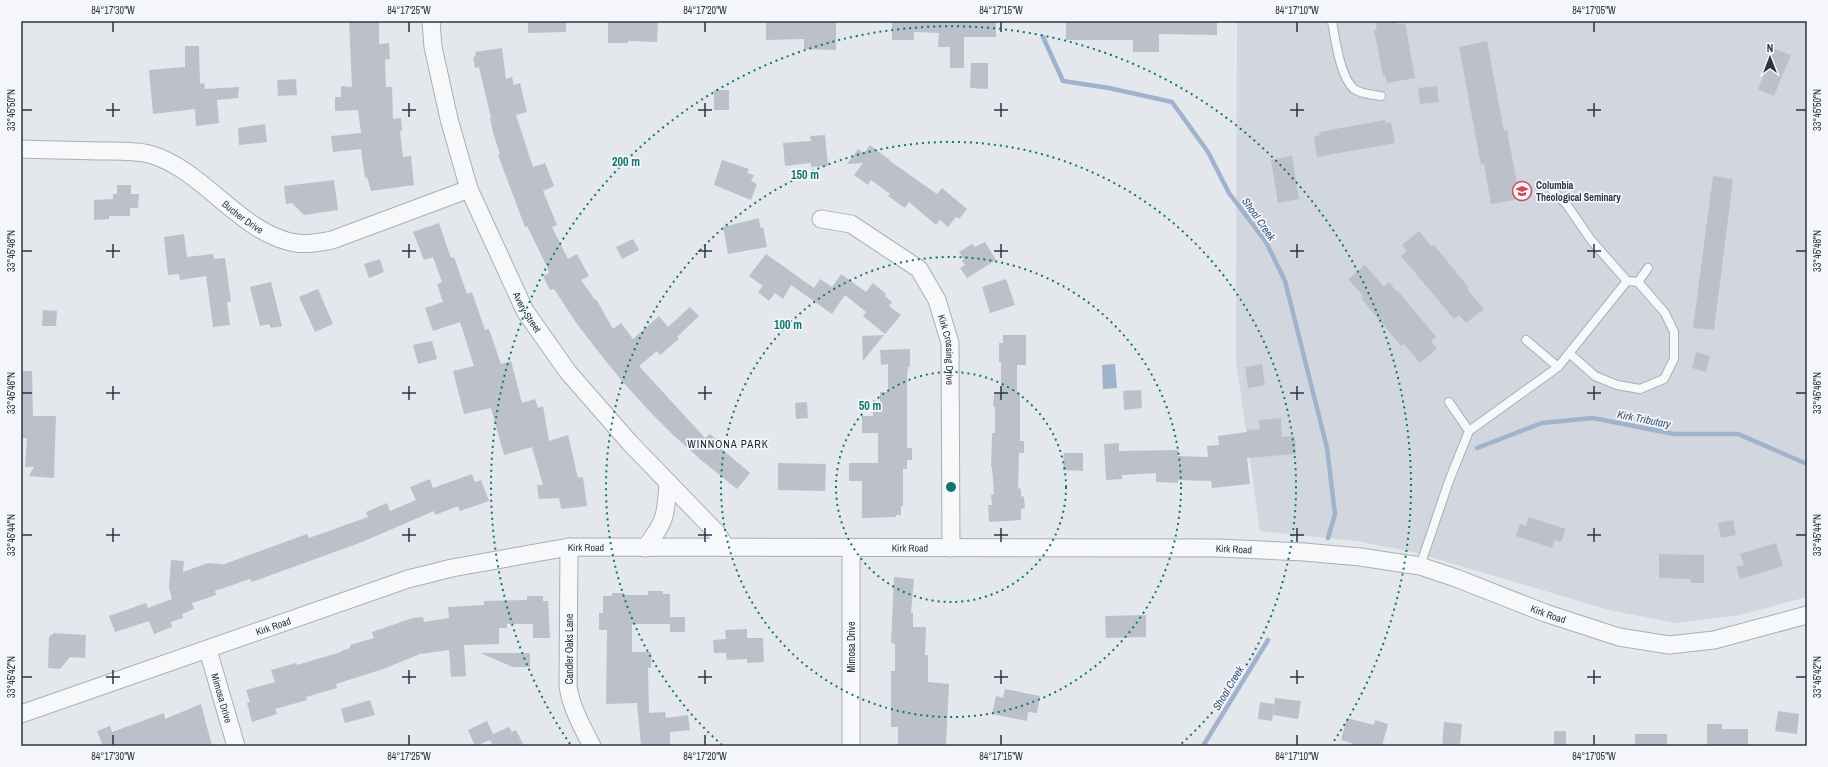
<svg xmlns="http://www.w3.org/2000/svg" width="1828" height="767" viewBox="0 0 1828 767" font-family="'Archivo Narrow',sans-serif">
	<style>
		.built { fill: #d2d6de }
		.water { fill: #9fb4cc }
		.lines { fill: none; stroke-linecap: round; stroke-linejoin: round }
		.stream { stroke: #9fb4cc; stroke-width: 4.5 }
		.building { fill: #bbc0ca }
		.lane-casing { stroke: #a9aeb7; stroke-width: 10 }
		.street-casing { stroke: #a9aeb7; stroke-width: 19 }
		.lane { stroke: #f7f8fa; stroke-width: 8 }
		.street { stroke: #f7f8fa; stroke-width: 17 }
		.ticks { fill: none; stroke: #2b3445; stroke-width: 1.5 }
		.ring { fill: none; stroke: #0f766e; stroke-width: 2; stroke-dasharray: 2 4 }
		.labels { text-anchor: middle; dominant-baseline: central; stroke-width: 3.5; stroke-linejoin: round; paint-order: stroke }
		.poi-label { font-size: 10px; font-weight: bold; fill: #2b3445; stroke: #f4f6f9; text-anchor: start }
		.street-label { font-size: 10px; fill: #2b3445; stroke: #f4f6f9 }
		.water-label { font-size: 11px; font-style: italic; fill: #34527a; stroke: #f4f6f9 }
		.neighbourhood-label { font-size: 11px; letter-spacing: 1px; fill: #1d2536; stroke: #f4f6f9 }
		.centre { fill: #0f766e; stroke: #f4f6f9; stroke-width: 2 }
		.ring-label { font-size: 12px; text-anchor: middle; font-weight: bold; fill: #0f766e; stroke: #f4f6f9; stroke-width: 3.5; stroke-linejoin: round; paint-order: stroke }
		.neatline { fill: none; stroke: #2b3445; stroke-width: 1.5 }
		.ticks-label { font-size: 10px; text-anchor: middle; fill: #2b3445 }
	</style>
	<rect width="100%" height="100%" fill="#e4e7ec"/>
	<path class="built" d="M1237 21H1807V597L1740 615 1676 623 1613 611 1413 552 1356 541 1260 531 1236 360Z"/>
	<path class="water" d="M1115 364 1117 388 1103 389 1102 365Z"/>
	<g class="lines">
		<path class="stream" d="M1043 37 1063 81 1109 88 1172 102 1208 152 1229 193 1266 242 1285 281 1327 448 1335 514 1328 538
			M1477 448 1542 423 1593 418 1674 434H1738L1807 464
			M1203 746 1268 640"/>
	</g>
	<path class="building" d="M349 21H379V44L389 43 390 59 385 60 386 87H392L393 119 401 118 402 131H400L403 157 411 156 414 185 371 191 367 177 365 178 361 149 333 152 331 136 361 133 358 110 335 111V97H341V86L352 87Z
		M528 21H566V32L528 33Z
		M608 21H658L657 42 628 41V43H608Z
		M766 21H836V50L804 49V39L766 40Z
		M892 21H996V37H964V68H950V47H938L939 33 914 32V40H892Z
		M1066 21H1217V35L1159 34V52H1133V40H1066Z
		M1383 21H1398V24L1405 23 1415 78 1387 83 1385 75 1383 76 1374 30 1377 29 1375 22Z
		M1487 41 1504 131 1507 130 1520 199 1491 204 1484 164 1481 165 1459 47Z
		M185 46H199L200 84 204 83 205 89 239 87 238 98 217 100 219 123 196 126 195 109 153 114 149 70 185 67Z
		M502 48 506 79 512 77 514 85 520 83 527 112 516 115 533 167 545 163 554 186 543 191 557 225 552 227 568 259 577 254 589 276 581 280 595 300 596 299 613 329 621 323 633 339 659 316 668 327 690 307 699 316 677 337 679 339 660 355 657 351 639 366 705 438 710 434 718 441 716 444 750 473 737 489 701 460 671 433 652 414 622 381 597 350 577 324 554 289 550 290 543 276 549 273 548 269 527 226 525 227 498 155H500L493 132 490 118H491L479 67 475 68 473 57 476 56 475 52Z
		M1775 49 1791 55 1774 96 1758 89Z
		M971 63H988V89L970 88Z
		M296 79 297 95 278 96 277 80Z
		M1437 86 1439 102 1420 104 1418 88Z
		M714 90H729V110H714Z
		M1385 120 1386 123 1391 122 1395 143 1317 157 1314 136 1320 135 1319 132Z
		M265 124 267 142 239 145 238 128Z
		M825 135 828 166 811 167V163L785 166 783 143 811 141 810 136Z
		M870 145 891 161H890L937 194 942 188 967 209 959 219 956 217 948 227 940 220 936 225 909 202 905 208 888 196 890 194 871 180 868 185 854 175 863 163 847 164 858 149 864 153Z
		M1292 156 1299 199 1278 203 1271 160Z
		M722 160 749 169 747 173 754 175 751 181 757 184 751 200 714 185Z
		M1713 176 1733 179 1714 330 1693 328Z
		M334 180 338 210 304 215 292 203 286 204 284 186Z
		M117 185H131V194H139L138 208H130V216H109V219L94 220V200L113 199V194H117Z
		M759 218 760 228 763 227 767 247 728 254 723 227Z
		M439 223 451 258 454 257 467 294 472 292 485 330 489 329 501 364 511 361 522 403 535 399 538 408 543 406 549 441 568 435 578 478 583 477 587 506 562 509 561 508 559 498 539 499 537 485H543L532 447 504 455 491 408 464 414 453 371 474 366 460 322 433 331 425 308 443 302 437 284 442 282 433 257 424 260 413 232Z
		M1419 231 1432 247 1434 245 1469 288 1467 289 1484 309 1466 323 1459 315 1454 319 1401 256 1407 251 1402 245Z
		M184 234 187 257 213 254 214 259 225 258 231 302H227L230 325 213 327 206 276 180 280 179 274 168 275 164 237Z
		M633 239 639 250 622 259 616 247Z
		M985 242 996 260 967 278 960 268 965 265 962 261 964 259 959 252 972 244 975 247Z
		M766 254 814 288 820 279 832 287 841 274 866 292 873 283 886 294 885 296 892 302 889 306 901 315 885 334 863 316 866 312 845 295 832 314 791 285 783 299 775 293 769 301 758 292 763 286 749 276Z
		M380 259 384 272 369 278 364 264Z
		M1365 265 1384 287 1389 282 1397 292 1398 291 1436 337 1431 341 1437 349 1420 363 1404 344 1401 346 1361 298 1363 296 1348 279Z
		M1006 279 1015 305 990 313 982 287Z
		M271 282 282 326 271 328 269 324 260 326 250 287Z
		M318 289 333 324 315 332 299 297Z
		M43 310 57 311 56 326H42Z
		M884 335 863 361 862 336Z
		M1003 335H1026V365H1017V392H1020V441H1024V453H1019L1018 489 1021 488V497L1024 496 1025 508 1021 509V520L989 522 988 505H992L991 495 994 494 992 467H991L992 433H995V407L993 406 994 393 1001 394V362H999V343H1003Z
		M432 341 437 359 418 364 413 345Z
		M910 349V367H908L907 377V448H912V460H907V469H903V506H901V515H896V517L862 518V481H849V463H878V433H862V416H873V411L880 410V392H888V364L881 365 880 350Z
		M1696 352 1710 356 1706 372 1692 368Z
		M1262 364 1265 385 1248 388 1245 367Z
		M21 371H32L33 416H56L54 478 29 476 34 467H25L27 438H21Z
		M1141 390 1142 408 1124 410 1123 391Z
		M807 402 808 418 796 419 795 403Z
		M1281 418 1282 437 1295 436 1296 454 1247 458 1250 484 1212 488 1211 481 1178 480V483L1156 482V473L1122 475V479L1106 480 1104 444 1119 443V451L1178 450V456L1208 457 1207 446 1219 445 1218 436 1247 432V430L1260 429 1259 420Z
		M1064 453H1083V471L1063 470Z
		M778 463 826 464 825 491 778 490Z
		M472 474 475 482 481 480 489 501 460 511 458 506 435 515 434 511 362 542 252 582 250 579 215 591 216 595 192 603 194 609 182 614 183 618 171 622 172 627 154 634 149 621 115 632 109 616 146 603 148 608 172 599 169 588 171 560 184 561 183 572 208 563 222 564V565L307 534 309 538 368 517 366 512 387 503 390 511 416 500 410 487 430 479 433 488Z
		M1529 517 1566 529 1561 542 1555 540 1552 548 1516 536 1520 524 1526 526Z
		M1733 520 1736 535 1721 538 1718 523Z
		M1776 543 1783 566 1740 579 1736 567 1744 565 1740 554Z
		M1659 554 1704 555V583H1690L1691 579 1659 578Z
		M894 577 914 579 911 613H913V627H926L925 655H928V682L949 684 946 745 898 746V727H891V671H895V644L891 643Z
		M648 591H663V594H670V624H632V652H651V668H648L649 713 665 712 666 718 688 715 690 730 670 732V746H641L637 703 606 704 607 630H599V613H603V596H612V593H624V595H648Z
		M527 596H543V601H548L550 638H533V624H507V628H499V644L464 645 466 676 451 677 449 650 420 654 386 668 336 684 337 688 306 697 307 700 275 709 277 714 252 722 247 703 250 702 246 690 275 682 271 670 296 663 297 665 341 652V651L350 648V645L374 638 372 632 413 618 423 617 424 622 449 618 448 607 484 605V601L527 600Z
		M1146 615V637L1106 638 1105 616Z
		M670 617H685V632H670Z
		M747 629V638H763L764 662 747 663V659L727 660 726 653H714L713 640 726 639 725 630Z
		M54 633 86 635 85 658 70 657 60 669 48 668 49 637Z
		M480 653H530V667H513Z
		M1005 689 1040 696 1037 713 1028 712 1027 721 992 714 996 696 1003 698Z
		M1275 698 1301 701 1298 719 1273 715Z
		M370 700 375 715 345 723 341 709Z
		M1260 702 1274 704 1272 721 1258 719Z
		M201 704 212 746H103L97 731 110 726 112 732 164 713 165 719Z
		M1778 711 1799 714 1797 734 1775 731Z
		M1347 718 1374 725 1375 720 1388 724 1382 746H1354V744L1341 740Z
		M487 721 493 734 509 727 512 732 516 730 524 746H493L490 740 475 746 468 730Z
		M1444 722 1462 724 1460 746H1442Z
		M1707 724H1722V729H1748V746H1707Z
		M1554 731H1566V746H1554Z
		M1635 734H1667V746H1635Z"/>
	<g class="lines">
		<defs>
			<path id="lane" d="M1332 21C1335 38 1340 77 1354 89 1361 94 1373 95 1381 96
				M1553 191 1567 205 1591 240 1627 281
				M1526 340 1558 367
				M1569 353 1595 376 1617 385 1640 389 1664 379 1674 359V332L1665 313 1638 282
				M1449 402 1469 431
				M1420 566 1449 481 1469 431 1558 367 1627 281 1638 282 1648 268"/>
			<g id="street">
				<path id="s1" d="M431 21 433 47 449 119 469 189 525 311 568 372 630 443 716 532 726 547"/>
				<path id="s2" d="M21 149C46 150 72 150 97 151 114 151 133 150 149 154 204 169 240 234 296 243 308 245 320 242 332 240L469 189"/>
				<path id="s3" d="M821 219 851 224 919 269 937 300 950 343 951 548"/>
				<path d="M569 547 568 686C571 707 582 727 592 746"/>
				<path d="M645 548C666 521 666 515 668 482"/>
				<path d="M851 548V746"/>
				<path id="s4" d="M208 650 236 746"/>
				<path id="s5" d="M21 714 408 579 452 568 569 547 1219 548 1304 552 1360 557 1420 566 1456 578 1545 613 1619 637 1669 645 1714 640 1807 615"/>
			</g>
		</defs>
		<use href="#lane" class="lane-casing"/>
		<use href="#street" class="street-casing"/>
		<use href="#lane" class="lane"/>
		<use href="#street" class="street"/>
	</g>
	<path class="ticks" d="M113 22V32M409 22V32M705 22V32M1001 22V32M1297 22V32M1594 22V32M113 103V117M409 103V117M705 103V117M1001 103V117M1297 103V117M1594 103V117M22 110H32M106 110H120M402 110H416M698 110H712M994 110H1008M1290 110H1304M1587 110H1601M1796 110H1806M113 244V258M409 244V258M705 244V258M1001 244V258M1297 244V258M1594 244V258M22 251H32M106 251H120M402 251H416M698 251H712M994 251H1008M1290 251H1304M1587 251H1601M1796 251H1806M113 386V400M409 386V400M705 386V400M1001 386V400M1297 386V400M1594 386V400M22 393H32M106 393H120M402 393H416M698 393H712M994 393H1008M1290 393H1304M1587 393H1601M1796 393H1806M113 528V542M409 528V542M705 528V542M1001 528V542M1297 528V542M1594 528V542M22 535H32M106 535H120M402 535H416M698 535H712M994 535H1008M1290 535H1304M1587 535H1601M1796 535H1806M113 670V684M409 670V684M705 670V684M1001 670V684M1297 670V684M1594 670V684M22 677H32M106 677H120M402 677H416M698 677H712M994 677H1008M1290 677H1304M1587 677H1601M1796 677H1806M113 735V745M409 735V745M705 735V745M1001 735V745M1297 735V745M1594 735V745"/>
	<g class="ring">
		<circle cx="951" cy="487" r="115"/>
		<circle cx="951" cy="487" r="230"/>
		<path d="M722 745A345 345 0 1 1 1180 745"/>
		<path d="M570 744A460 460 0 1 1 1332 744"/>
	</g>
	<defs>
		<symbol id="university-ring" viewBox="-11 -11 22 22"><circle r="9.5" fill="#f4f6f9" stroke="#d1495b" stroke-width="1.5"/><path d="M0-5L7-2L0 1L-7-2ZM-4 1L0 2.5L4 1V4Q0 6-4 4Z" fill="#d1495b"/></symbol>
	</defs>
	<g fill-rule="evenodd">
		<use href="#university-ring" x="1511" y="180" width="22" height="22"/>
	</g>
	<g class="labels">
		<g class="poi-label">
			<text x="1536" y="185">Columbia<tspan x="1536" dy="12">Theological Seminary</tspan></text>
		</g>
		<g class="street-label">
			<text stroke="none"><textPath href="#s2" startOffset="242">Bucher Drive</textPath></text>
			<text stroke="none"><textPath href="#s1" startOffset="309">Avery Street</textPath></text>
			<text stroke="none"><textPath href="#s3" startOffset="199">Kirk Crossing Drive</textPath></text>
			<text stroke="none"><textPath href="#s5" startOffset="591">Kirk Road</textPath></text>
			<text stroke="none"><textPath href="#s5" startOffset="915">Kirk Road</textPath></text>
			<text stroke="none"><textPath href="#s5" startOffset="1239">Kirk Road</textPath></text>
			<text stroke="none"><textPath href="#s5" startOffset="1563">Kirk Road</textPath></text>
			<text stroke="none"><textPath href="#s5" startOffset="267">Kirk Road</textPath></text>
			<text transform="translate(851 647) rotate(-90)">Mimosa Drive</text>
			<text transform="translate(569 649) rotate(-90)">Candler Oaks Lane</text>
			<text stroke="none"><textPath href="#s4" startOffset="50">Mimosa Drive</textPath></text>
		</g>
		<g class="water-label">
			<text transform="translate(1259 219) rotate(55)">Shoal Creek</text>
			<text transform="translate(1644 419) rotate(11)">Kirk Tributary</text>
			<text transform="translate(1228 688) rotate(-59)">Shoal Creek</text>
		</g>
		<g class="neighbourhood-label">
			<text x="728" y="444">WINNONA PARK</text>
		</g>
	</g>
	<circle cx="951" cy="487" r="6" class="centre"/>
	<g class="ring-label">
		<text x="626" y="166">200 m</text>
		<text x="805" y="179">150 m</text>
		<text x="788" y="329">100 m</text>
		<text x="870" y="410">50 m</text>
	</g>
	<rect width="1828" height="767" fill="none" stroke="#f4f6f9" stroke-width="44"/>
	<g transform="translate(1770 58)" stroke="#f4f6f9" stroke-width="3" paint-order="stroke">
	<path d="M0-3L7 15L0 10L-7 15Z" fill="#2b3445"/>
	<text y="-6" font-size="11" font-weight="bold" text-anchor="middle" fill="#2b3445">N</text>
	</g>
	<rect x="22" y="22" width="1784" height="723" class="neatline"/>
	<g class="ticks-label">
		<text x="113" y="14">84°17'30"W</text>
		<text x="409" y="14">84°17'25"W</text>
		<text x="705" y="14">84°17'20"W</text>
		<text x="1001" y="14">84°17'15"W</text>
		<text x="1297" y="14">84°17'10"W</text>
		<text x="1594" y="14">84°17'05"W</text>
		<text transform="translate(11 110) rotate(-90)" y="4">33°45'50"N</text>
		<text transform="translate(1817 110) rotate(-90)" y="4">33°45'50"N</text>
		<text transform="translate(11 251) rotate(-90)" y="4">33°45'48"N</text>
		<text transform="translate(1817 251) rotate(-90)" y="4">33°45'48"N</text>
		<text transform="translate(11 393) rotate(-90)" y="4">33°45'46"N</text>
		<text transform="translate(1817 393) rotate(-90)" y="4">33°45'46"N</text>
		<text transform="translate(11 535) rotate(-90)" y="4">33°45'44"N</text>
		<text transform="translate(1817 535) rotate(-90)" y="4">33°45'44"N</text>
		<text transform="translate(11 677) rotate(-90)" y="4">33°45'42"N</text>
		<text transform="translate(1817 677) rotate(-90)" y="4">33°45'42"N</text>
		<text x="113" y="760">84°17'30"W</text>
		<text x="409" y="760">84°17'25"W</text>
		<text x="705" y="760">84°17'20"W</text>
		<text x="1001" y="760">84°17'15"W</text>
		<text x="1297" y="760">84°17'10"W</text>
		<text x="1594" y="760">84°17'05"W</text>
	</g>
</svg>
